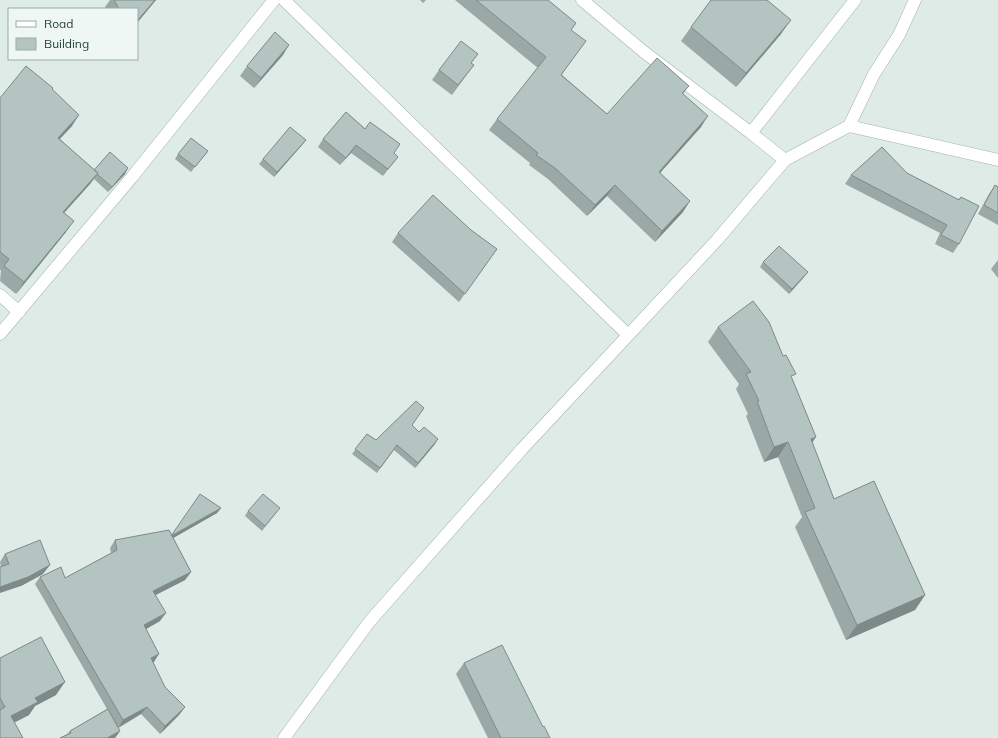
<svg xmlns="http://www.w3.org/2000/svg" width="998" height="738" viewBox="0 0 998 738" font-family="Mulish,sans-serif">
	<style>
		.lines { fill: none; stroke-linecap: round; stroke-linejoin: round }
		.minor-casing { stroke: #a2b3af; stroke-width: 13 }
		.minor { stroke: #fff; stroke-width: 12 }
		.wall { fill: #9ba9a6 }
		.shaded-wall { fill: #7e8a87 }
		.building { fill: #b4c5c1; stroke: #7e8a87 }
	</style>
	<rect width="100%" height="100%" fill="#dfebe7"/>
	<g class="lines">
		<defs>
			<path id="minor" d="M284 0 628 335
				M582 0 644 52 751 133 785 160
				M849 126 874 74 899 35 915 0
				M751 133 855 0
				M0 295 19 312
				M0 334 132 177 274 0
				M284 738 370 621 522 449 717 240 785 160 849 126 998 160"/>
		</defs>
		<use href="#minor" class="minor-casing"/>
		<use href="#minor" class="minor"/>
	</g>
	<path class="wall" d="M110 0H156L137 23V9H106L105 7Z
		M420 0H426L423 3Z
		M455 0H548L571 30 562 75 607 114 689 86 683 94 701 127 660 173 683 212 655 242 607 196 587 216 548 179 529 165 530 163 489 130 497 119 538 68Z
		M691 27 781 34 736 87 681 41Z
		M283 55 254 88 240 76 247 66Z
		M474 65 452 95 432 80 439 70Z
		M52 89 72 126 60 139 94 170 125 174 108 192 94 179 90 184 64 213 66 232 16 294 0 281 1 270H0V98Z
		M346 112 398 157 383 176 351 153 340 165 318 147 323 139Z
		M306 140 302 145 274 177 259 164 263 159Z
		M208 151 191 172 175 159 178 154Z
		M851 175 959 199 961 197 959 244 953 253 935 244 940 233 845 184Z
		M995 185 998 187V225L978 214 989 194Z
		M471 230 497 249 459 302 392 242 398 233Z
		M998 260V278L991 269Z
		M763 262 804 277 789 294 760 267Z
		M718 327 792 379 812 442 834 499 925 595 915 610 846 640 795 527 802 517 778 457 764 462 746 416 748 414 736 389 739 384 708 342Z
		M412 425 419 432 435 444 415 468 394 450 377 473 352 454 367 434 376 440Z
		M221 508 217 513 173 538 191 572 185 580 155 595 160 621 146 629 154 662 153 663 165 687 185 707 179 715 160 734 141 714 118 728 120 731 115 738H60L67 734 70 731 107 709 35 584 40 577 65 578 111 553 110 548 115 540 172 536Z
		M248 511 276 513 262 531 245 516Z
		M5 554 43 574 21 586 1 567 0 562Z
		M0 658 56 695 35 706 29 715 15 722 0 738Z
		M464 663 543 727 550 738H488L456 674Z"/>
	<path class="shaded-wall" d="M155 0H156L137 23V21Z
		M791 20 781 34 736 87 746 73Z
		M289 45 283 55 254 88 261 78Z
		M79 115 72 126 50 149 58 138Z
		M708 116 701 127 651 183 659 172Z
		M306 140 302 145 274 177 277 172Z
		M356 145 351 153 340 165 346 158Z
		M128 168 125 174 108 192 112 187Z
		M98 173 90 184 55 223 63 212Z
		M615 185 607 196 587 216 595 205Z
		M690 201 683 212 655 242 662 231Z
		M74 221 66 232 16 294 24 282Z
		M808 272 804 277 789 294 792 289Z
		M816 437 806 452 811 439Z
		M438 439 435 444 415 468 418 463Z
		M788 442 778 457 764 462 774 447Z
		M221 508 217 513 168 541 171 536Z
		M50 565 43 574 21 586 0 593V587Z
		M191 572 185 580 148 599 153 591Z
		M925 595 915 610 846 640 857 625Z
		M166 613 160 621 139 633 144 625Z
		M159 654 154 662 145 666 151 658Z
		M65 682 56 695 35 706 29 715 2 729 11 716 35 698Z
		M147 707 141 714 118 728 123 720Z
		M185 707 179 715 160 734 165 726Z
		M120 731 115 738H107Z"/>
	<path class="building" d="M114 0H155L137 21V9H119Z
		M476 0H548L576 23 571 30 586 41 561 75 607 114 657 58 689 86 682 93 708 116 659 172 690 201 662 231 615 185 595 205 555 168 536 155 538 153 497 119 546 57Z
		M711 0H767L791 20 746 73 691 27Z
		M275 32 289 45 261 78 247 66Z
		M461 41 478 54 471 63 474 65 458 85 439 70Z
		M26 66 53 88 52 89 79 115 58 138 98 173 63 212 74 221 24 282 4 266 9 259 0 252V98Z
		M346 112 365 129 370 122 400 144 394 153 398 157 388 169 356 145 346 158 323 139Z
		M290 127 306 140 277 172 263 159Z
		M191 138 208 151 195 167 178 154Z
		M882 147 907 173 959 200 961 197 979 206 959 244 941 235 947 225 851 175Z
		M110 152 128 168 112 187 97 174 98 173 94 170Z
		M995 185 998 187V213L984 205Z
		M433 195 471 230 497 249 465 294 398 233Z
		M779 246 808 272 792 289 763 262Z
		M753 301 769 322 783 356 786 355 796 374 791 376 816 437 811 439 834 499 874 481 925 595 857 625 805 512 815 508 788 442 774 447 757 401H759L746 374 751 372 718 327Z
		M416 401 424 408 412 425 419 432 424 427 438 439 418 463 397 445 380 468 355 449 367 434 376 440Z
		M200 494 221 508 171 536Z
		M263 494 280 508 265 526 248 511Z
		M169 530 191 572 153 591 166 613 144 625 159 654 151 658 165 687 185 707 165 726 147 707 123 720 40 577 61 567 65 578 117 550 115 540Z
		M40 540 50 565 28 577 0 587V567L9 564 5 554Z
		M41 637 65 682 35 698 38 702 11 716 23 738H0V710L5 707 0 698V658Z
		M502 645 543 727 544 726 550 738H501L464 663Z
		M108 709 120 731 107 738H60L71 733 70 731Z"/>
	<rect x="8" y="8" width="130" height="52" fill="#eff7f4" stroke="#9caca9"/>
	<rect x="16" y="21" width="20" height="6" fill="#ffffff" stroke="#9caca9"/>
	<text x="44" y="28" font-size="12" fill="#1f3b38">Road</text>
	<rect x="16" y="38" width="20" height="12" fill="#b4c5c1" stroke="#9caca9"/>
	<text x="44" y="48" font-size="12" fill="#1f3b38">Building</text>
</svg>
